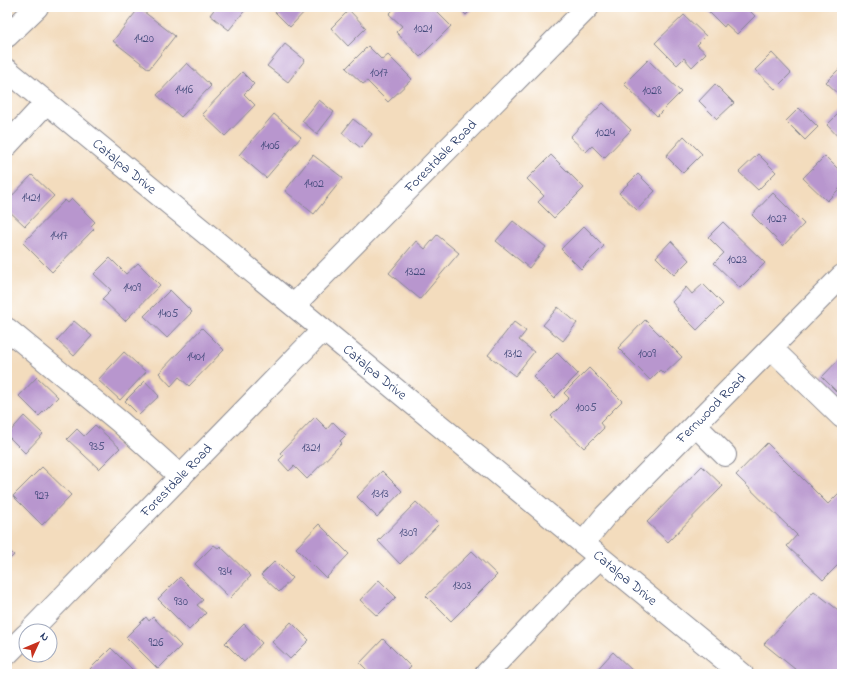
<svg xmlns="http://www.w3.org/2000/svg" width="849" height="681" viewBox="0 0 849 681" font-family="'Indie Flower',sans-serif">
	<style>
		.building { fill: #b896ce }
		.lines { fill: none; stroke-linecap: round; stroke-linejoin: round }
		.minor-casing { stroke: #87868e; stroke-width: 24 }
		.minor { stroke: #fff; stroke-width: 22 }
		.labels { text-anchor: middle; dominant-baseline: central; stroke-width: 4; stroke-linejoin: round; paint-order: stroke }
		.number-label { font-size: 12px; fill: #42497a }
		.street-label { font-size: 14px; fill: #1b2f5e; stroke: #fff }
	</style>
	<rect width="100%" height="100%" fill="#fff"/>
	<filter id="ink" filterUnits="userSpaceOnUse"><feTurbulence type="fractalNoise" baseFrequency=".025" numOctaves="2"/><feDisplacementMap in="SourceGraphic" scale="8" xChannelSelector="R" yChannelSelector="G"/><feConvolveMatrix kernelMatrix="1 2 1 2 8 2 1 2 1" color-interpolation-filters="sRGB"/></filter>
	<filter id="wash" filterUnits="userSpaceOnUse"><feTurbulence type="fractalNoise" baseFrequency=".012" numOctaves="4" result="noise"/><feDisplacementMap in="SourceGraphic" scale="16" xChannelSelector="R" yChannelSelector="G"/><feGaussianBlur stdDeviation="0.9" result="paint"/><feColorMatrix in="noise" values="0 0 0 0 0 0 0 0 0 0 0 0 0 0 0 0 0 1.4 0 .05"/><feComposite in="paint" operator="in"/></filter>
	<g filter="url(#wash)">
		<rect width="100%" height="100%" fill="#f3dcbd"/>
		<g id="blocks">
			<path class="building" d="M216 7H243L246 9 229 30 210 15Z
				M270 7H309L290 27Z
				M396 7H432L451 26 420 57 396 32 402 26 389 14Z
				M458 7H474L466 15Z
				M704 7H746L755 16 737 34 726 24 724 27Z
				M139 8 175 36 149 69 113 41Z
				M349 10 366 28 348 46 331 28Z
				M684 15 706 36 697 45 706 53 692 67 684 58 677 65 655 43Z
				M285 44 305 60 288 82 267 66Z
				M368 46 382 60 388 55 412 79 388 102 367 81 363 84 346 68Z
				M772 53 791 73 775 89 755 70Z
				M648 60 681 92 657 116 624 84Z
				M187 63 211 86 181 117 157 95Z
				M842 66V97L826 82Z
				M242 72 254 84 244 94 255 105 225 136 202 114Z
				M715 84 734 103 717 119 699 101Z
				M319 100 334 112 317 134 302 121Z
				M603 103 631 130 604 158 592 146 586 152 570 137Z
				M799 108 818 127 805 140 786 121Z
				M842 110V141L827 125Z
				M274 114 301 137 266 178 239 155Z
				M353 119 372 134 361 148 342 133Z
				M684 136 702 154 683 173 666 156Z
				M758 154 776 172 758 190 739 172Z
				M313 155 343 178 314 214 285 191Z
				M551 155 584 188 554 218 538 202 544 196 527 179Z
				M825 156 842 173V186L827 201 803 178Z
				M638 174 655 191 637 210 619 193Z
				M32 175 54 196 25 226 7 209V201Z
				M773 193 804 224 783 246 752 215Z
				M72 199 95 222 91 226 94 229 52 272 23 243 65 200 68 203Z
				M513 221 546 247 529 268 496 241Z
				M723 222 765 263 740 288 714 263 724 253 708 237Z
				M584 226 604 246 581 269 561 249Z
				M437 235 459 253 420 299 389 273 416 241 425 249Z
				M671 241 689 260 674 275 656 257Z
				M110 258 126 274 138 263 160 285 125 321 102 299 111 290 94 274Z
				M703 284 723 304 697 330 677 310 678 309 672 302 686 287 692 294Z
				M170 290 192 312 167 338 144 316Z
				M558 307 577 323 563 341 543 325Z
				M645 320 682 357 664 374 660 370 650 380 618 348Z
				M74 321 92 336 74 356 57 340Z
				M514 322 526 331 519 340 534 352 515 376 488 355Z
				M202 328 224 350 189 386 179 377 171 386 159 373Z
				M124 352 146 372 120 400 98 380Z
				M557 353 578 374 554 398 533 377Z
				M842 356V397L822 377Z
				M589 368 622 401 600 423 604 428 584 448 551 416 569 398 564 393Z
				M37 377 58 397 39 416 19 396Z
				M145 381 159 396 139 415 125 401Z
				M24 416 43 434 25 453 7 435Z
				M315 417 327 429 333 422 346 435 340 441 342 443 307 479 294 466 289 471 279 460 283 456 280 453Z
				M95 425 120 448 99 469 67 439 77 429 84 436Z
				M767 443 828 504 842 490V561L823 580 787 546 797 535 736 475Z
				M702 466 723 486 668 542 647 522Z
				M42 467 71 495 42 525 13 496Z
				M382 471 402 491 377 517 357 497Z
				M416 502 439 524 400 564 378 541Z
				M319 524 349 554 326 578 296 548Z
				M214 545 218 548 220 546 251 576 230 598 195 564Z
				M7 548 14 555 7 562Z
				M472 551 497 575 451 621 426 596Z
				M275 561 292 578 279 592 261 575Z
				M180 577 203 600 197 605 206 613 189 630 158 599Z
				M379 580 396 597 377 616 360 600Z
				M814 591 842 613V670L838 674H801L764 644Z
				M146 617 149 621 153 617 181 646 158 669 126 637Z
				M291 622 309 640 290 659 272 642Z
				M244 624 262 643 244 662 225 643Z
				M383 639 411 667 404 674H371L360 663Z
				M111 648 135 672 133 674H95L90 669Z
				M613 652 636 674H593Z"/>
		</g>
	</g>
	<g filter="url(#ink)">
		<use href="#blocks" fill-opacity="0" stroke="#87868e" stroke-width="1"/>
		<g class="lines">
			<defs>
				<g id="minor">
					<path d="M7 36 37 7"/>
					<path id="s1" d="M7 70 742 674"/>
					<path d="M7 145 46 103"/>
					<path id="s2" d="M294 305 588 7"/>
					<path d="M7 329 120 422 181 477"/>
					<path d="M771 348 842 417"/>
					<path d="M695 425 725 455"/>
					<path id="s3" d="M583 543 605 516 842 276"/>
					<path id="s4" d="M30 631 323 330"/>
					<path d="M7 654 26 635"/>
					<path d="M486 674 570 586 600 558"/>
				</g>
			</defs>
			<use href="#minor" class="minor-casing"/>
			<use href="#minor" class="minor"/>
		</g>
	</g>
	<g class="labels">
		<g class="number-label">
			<text x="423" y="29">1021</text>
			<text x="144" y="39">1420</text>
			<text x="379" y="73">1017</text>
			<text x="184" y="90">1416</text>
			<text x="652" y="91">1028</text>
			<text x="605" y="133">1024</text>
			<text x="270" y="146">1406</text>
			<text x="314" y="184">1402</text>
			<text x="31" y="198">1421</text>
			<text x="777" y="219">1027</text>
			<text x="59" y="236">1417</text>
			<text x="737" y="260">1023</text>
			<text x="415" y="272">1322</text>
			<text x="132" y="288">1409</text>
			<text x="168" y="314">1405</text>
			<text x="513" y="354">1312</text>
			<text x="647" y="354">1009</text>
			<text x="196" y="357">1401</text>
			<text x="586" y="408">1005</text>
			<text x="97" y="447">935</text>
			<text x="311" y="448">1321</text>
			<text x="380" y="494">1313</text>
			<text x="42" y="496">927</text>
			<text x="408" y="533">1309</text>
			<text x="225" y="572">934</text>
			<text x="462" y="586">1303</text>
			<text x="181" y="602">930</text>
			<text x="156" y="643">926</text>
		</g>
		<g class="street-label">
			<text stroke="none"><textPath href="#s2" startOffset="209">Forestdale Road</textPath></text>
			<text stroke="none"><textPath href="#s1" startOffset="152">Catalpa Drive</textPath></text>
			<text stroke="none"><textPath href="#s1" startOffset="476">Catalpa Drive</textPath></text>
			<text stroke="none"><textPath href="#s3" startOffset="186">Fernwood Road</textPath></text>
			<text stroke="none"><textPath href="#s4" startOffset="210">Forestdale Road</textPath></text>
			<text stroke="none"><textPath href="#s1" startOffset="800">Catalpa Drive</textPath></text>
		</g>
	</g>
	<rect width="849" height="681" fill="none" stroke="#fff" stroke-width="24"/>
	<g transform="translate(38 643) rotate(46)"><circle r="19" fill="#ffffff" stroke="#a4acbf"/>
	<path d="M0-3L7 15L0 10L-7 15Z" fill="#c8321e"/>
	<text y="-6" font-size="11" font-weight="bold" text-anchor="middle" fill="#1b2f5e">N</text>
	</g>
</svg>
